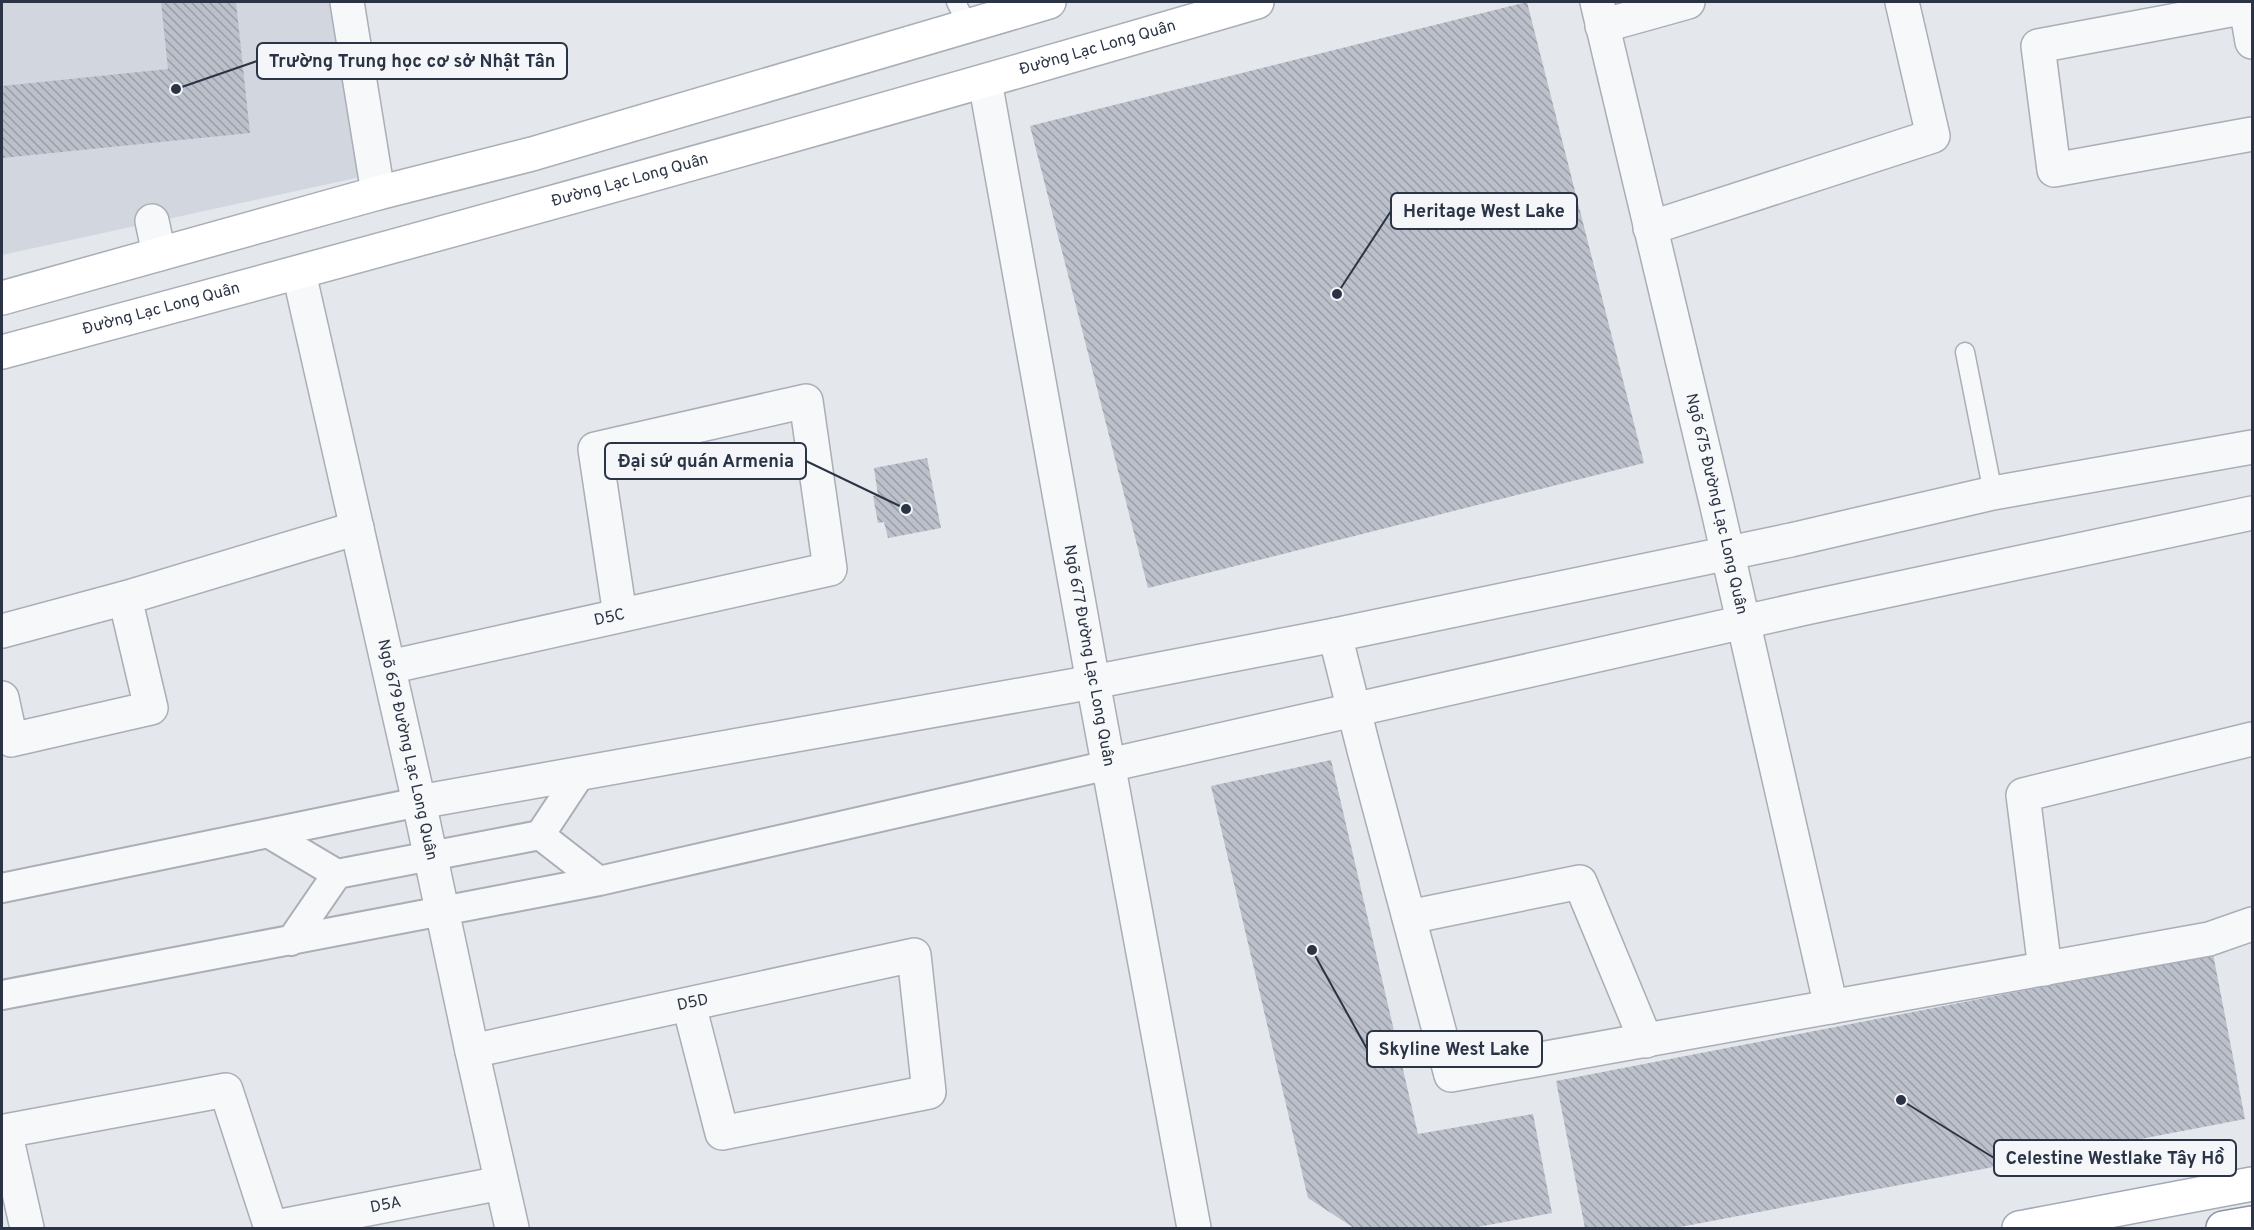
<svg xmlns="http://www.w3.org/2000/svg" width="2254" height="1230" viewBox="0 0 2254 1230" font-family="Overpass,sans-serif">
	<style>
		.built { fill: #d2d6de }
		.building { fill: url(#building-back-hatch) }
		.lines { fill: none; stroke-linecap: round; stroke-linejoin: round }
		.service-casing { stroke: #a9aeb7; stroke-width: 21 }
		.pedestrian-casing { stroke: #a9aeb7; stroke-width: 32 }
		.minor-casing { stroke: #a9aeb7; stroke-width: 36 }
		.secondary-casing { stroke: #a9aeb7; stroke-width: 36 }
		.primary-casing { stroke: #a3abb8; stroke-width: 36 }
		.trunk-casing { stroke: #8b94a3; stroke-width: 36 }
		.service { stroke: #f7f8fa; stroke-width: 18 }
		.pedestrian { stroke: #f7f8fa; stroke-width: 28 }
		.minor { stroke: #f7f8fa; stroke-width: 33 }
		.secondary { stroke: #fff; stroke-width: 33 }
		.primary { stroke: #fff; stroke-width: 33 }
		.trunk { stroke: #fff; stroke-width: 33 }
		.labels { text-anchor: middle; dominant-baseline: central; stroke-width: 5; stroke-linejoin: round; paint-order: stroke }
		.street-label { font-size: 16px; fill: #2b3445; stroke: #f4f6f9 }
		.leader { fill: none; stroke: #2b3445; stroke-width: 2 }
		.callout-dot { fill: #2b3445; stroke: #f4f6f9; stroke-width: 2 }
		.callout { fill: #f4f6f9; stroke: #2b3445; stroke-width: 2 }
		.callout-label { font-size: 18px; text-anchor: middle; font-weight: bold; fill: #2b3445 }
	</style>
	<defs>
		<pattern id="building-back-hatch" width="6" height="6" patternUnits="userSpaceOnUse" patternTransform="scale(1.5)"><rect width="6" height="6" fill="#bbc0ca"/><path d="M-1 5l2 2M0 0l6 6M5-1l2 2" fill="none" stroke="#989da6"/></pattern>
	</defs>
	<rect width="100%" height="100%" fill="#e4e7ec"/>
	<path class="built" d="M2 2H337L365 176 2 255Z"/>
	<path class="building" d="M161 2H236L250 133 2 158V86L168 69Z
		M1527 2 1644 463 1148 588 1030 126Z
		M927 458 941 528 888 538 884 522 878 523 873 496 878 495 874 468Z
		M1331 760 1418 1134 1533 1114 1552 1213 1472 1228H1354L1308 1198 1211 786Z
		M2213 954 2245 1119 1675 1228H1585L1556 1081Z"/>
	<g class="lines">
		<defs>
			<path id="service" d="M956 2 968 26
				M1965 352 1993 493"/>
			<path id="pedestrian" d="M268 833 337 874 540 835 581 773
				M540 835 599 881
				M2 888 419 802
				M291 941 337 874
				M2 995 599 881 1109 765"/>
			<g id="minor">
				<path d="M347 2 378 193"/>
				<path id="s1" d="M1597 2 1716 502 1831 1007"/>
				<path d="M1602 26 1688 2"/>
				<path d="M2252 42 2246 7 2038 46 2054 170 2252 134"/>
				<path id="s2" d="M985 81 1093 682 1194 1228"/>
				<path d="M152 221 159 254"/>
				<path d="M1650 228 1933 136 1902 2"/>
				<path id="s3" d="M299 273 419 802 472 1051 512 1228"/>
				<path d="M2 631 125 598 357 528"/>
				<path d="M1335 635 1364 750 1451 1075 2209 939 2252 924"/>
				<path id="s4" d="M389 667 830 569 806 401 595 449 620 615"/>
				<path d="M2 698 11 740 151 708 125 598"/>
				<path d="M1109 765 1806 608 2252 513"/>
				<path d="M419 802 1093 682 1335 635 1791 540 1993 493 2252 447"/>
				<path d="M1409 917 1580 882 1646 1041"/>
				<path d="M2045 969 2023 795 2252 739"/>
				<path id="s5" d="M472 1051 914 955 929 1092 722 1133 689 1005"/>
				<path d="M27 1228 5 1131 226 1090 271 1228"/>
				<path id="s6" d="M271 1228 501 1183"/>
			</g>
			<g id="secondary">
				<path d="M2 298 378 193 532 154 1049 2"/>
				<path id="s7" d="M2 352C421 240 840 124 1257 2"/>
			</g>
			<path id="primary" d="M2019 1228 2252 1184"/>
			<path id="trunk" d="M2223 1228 2252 1223"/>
		</defs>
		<use href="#service" class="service-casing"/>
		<use href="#pedestrian" class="pedestrian-casing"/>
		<use href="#minor" class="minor-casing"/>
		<use href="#secondary" class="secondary-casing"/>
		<use href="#primary" class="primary-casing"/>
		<use href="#trunk" class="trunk-casing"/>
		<use href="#service" class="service"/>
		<use href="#pedestrian" class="pedestrian"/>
		<use href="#minor" class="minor"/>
		<use href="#secondary" class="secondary"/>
		<use href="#primary" class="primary"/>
		<use href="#trunk" class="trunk"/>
	</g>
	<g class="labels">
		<g class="street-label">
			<text stroke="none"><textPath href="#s7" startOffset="1137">Đường Lạc Long Quân</textPath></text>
			<text stroke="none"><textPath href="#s7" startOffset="651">Đường Lạc Long Quân</textPath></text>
			<text stroke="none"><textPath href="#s7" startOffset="165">Đường Lạc Long Quân</textPath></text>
			<text stroke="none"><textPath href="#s1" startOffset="516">Ngõ 675 Đường Lạc Long Quân</textPath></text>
			<text stroke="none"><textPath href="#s4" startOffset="226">D5C</textPath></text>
			<text stroke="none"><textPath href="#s2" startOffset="584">Ngõ 677 Đường Lạc Long Quân</textPath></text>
			<text stroke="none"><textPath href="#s3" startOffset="489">Ngõ 679 Đường Lạc Long Quân</textPath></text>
			<text stroke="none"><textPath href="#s5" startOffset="226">D5D</textPath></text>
			<text stroke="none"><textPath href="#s6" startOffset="117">D5A</textPath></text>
		</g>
	</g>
	<path class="leader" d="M176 89L257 61M1337 294L1391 211M906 509L806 461M1312 950L1367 1049M1901 1100L1994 1158"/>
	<g class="callout-dot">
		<circle cx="176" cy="89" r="6"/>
		<circle cx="1337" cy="294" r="6"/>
		<circle cx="906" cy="509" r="6"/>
		<circle cx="1312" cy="950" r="6"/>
		<circle cx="1901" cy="1100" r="6"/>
	</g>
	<g class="callout">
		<rect x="257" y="43" width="310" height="36" rx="6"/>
		<rect x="1391" y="193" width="186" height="36" rx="6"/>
		<rect x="605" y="443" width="201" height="36" rx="6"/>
		<rect x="1367" y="1031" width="175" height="36" rx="6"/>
		<rect x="1994" y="1140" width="242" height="36" rx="6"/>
	</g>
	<g class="callout-label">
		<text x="412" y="67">Trường Trung học cơ sở Nhật Tân</text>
		<text x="1484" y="217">Heritage West Lake</text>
		<text x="706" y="467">Đại sứ quán Armenia</text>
		<text x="1454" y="1055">Skyline West Lake</text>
		<text x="2115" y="1164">Celestine Westlake Tây Hồ</text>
	</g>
	<rect width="2254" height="1230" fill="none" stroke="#2b3445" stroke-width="6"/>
</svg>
